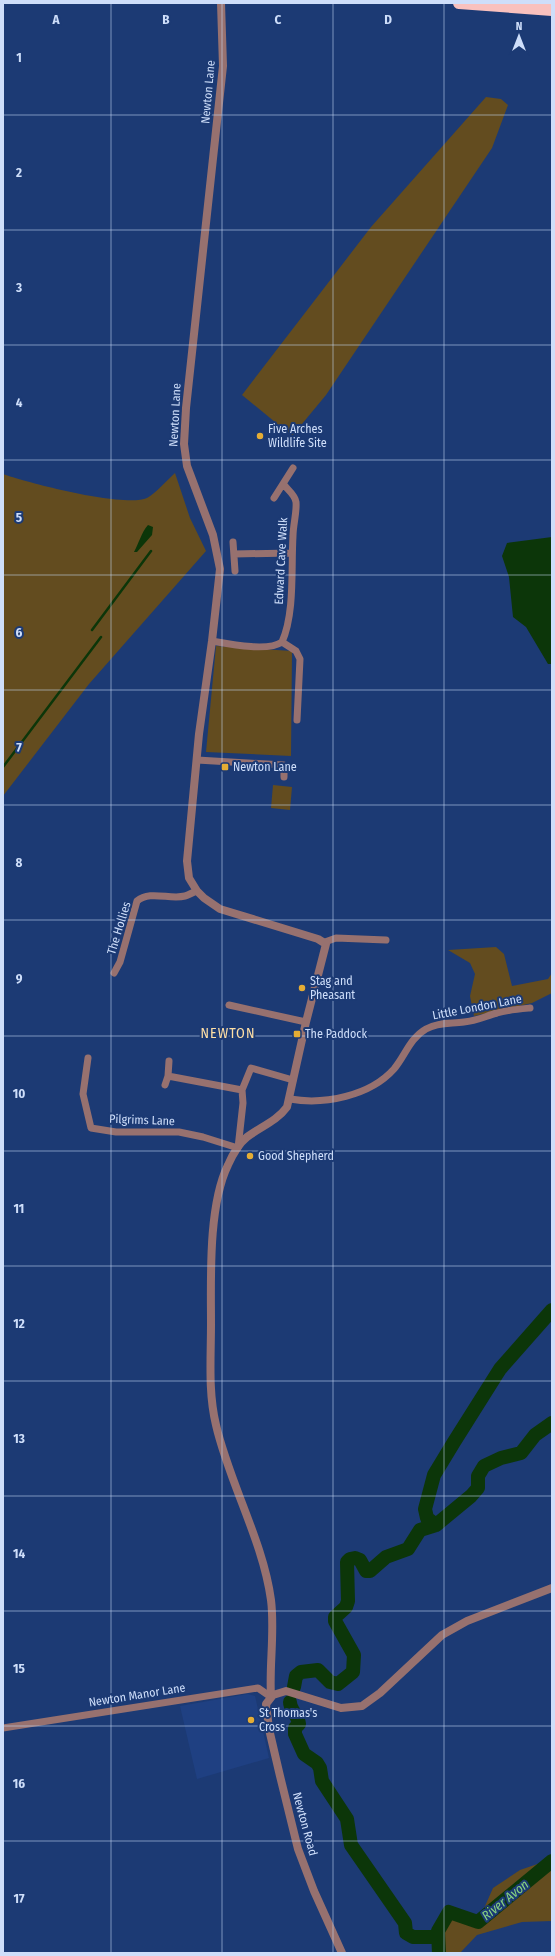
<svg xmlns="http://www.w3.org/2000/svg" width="555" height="1956" viewBox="0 0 555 1956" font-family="'Fira Sans Condensed',sans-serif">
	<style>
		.built { fill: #1f4082 }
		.green { fill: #634c1f }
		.water { fill: #0c3609 }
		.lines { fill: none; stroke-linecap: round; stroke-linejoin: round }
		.stream { stroke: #0c3609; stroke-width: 2.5 }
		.river { stroke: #0c3609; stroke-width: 14 }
		.minor { stroke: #97716f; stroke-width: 7 }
		.tertiary { stroke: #97716f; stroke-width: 8 }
		.motorway { stroke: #f9c1be; stroke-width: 12 }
		.grid { fill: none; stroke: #cedefa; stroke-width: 1; stroke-opacity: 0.55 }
		.poi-dot { fill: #e5ad35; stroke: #1c3a74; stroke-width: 1.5 }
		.labels { text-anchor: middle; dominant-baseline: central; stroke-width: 4; stroke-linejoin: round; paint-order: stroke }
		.street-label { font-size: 12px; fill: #cedefa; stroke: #1c3a74 }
		.poi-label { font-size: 12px; fill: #cedefa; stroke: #1c3a74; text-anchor: start }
		.water-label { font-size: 13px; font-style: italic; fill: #89d481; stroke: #1c3a74 }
		.quarter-label { font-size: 14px; letter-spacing: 1px; fill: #fedfa6; stroke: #1c3a74 }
		.grid-label { font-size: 13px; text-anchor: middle; font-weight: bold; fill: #cedefa; stroke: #1c3a74; stroke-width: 4; stroke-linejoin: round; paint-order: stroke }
	</style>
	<rect width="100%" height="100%" fill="#1c3a74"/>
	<path class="built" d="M248 1694 255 1696 269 1758 197 1779 180 1706Z"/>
	<path class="green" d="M486 97 501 99 508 105 492 148 326 395 292 436 242 395 371 227Z
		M175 473 190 518 206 551 89 684 3 796V474C28 483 125 508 147 498 155 494 168 479 175 473Z
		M216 646 292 651 291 756 206 752Z
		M273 785 292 787 290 810 271 808Z
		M496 947 504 954 512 986 548 979 552 973V993L532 1003 474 1016 470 996 475 974 470 963 448 950Z
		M552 1859V1921L522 1922 477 1935 460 1953H439L438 1931 449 1912 478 1922 493 1888 520 1870Z"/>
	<path class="water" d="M148 525 153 527 152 535 137 552H134C139 543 141 533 148 525Z
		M552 537V664H548L526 627 513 617 509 577 502 556 507 543Z"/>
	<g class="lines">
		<path class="stream" d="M92 630 151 551
			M3 767 101 637"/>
		<path class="river" d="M436 1525 471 1496 478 1488V1476L484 1466 501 1458 521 1453 535 1435 552 1423
			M294 1687 296 1676 301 1672 318 1670 330 1682 338 1684 353 1672 354 1655 335 1621V1617L346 1607 348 1601 347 1562 350 1559 355 1558 360 1560 366 1571H370L386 1557 408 1549 420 1530 436 1525 427 1518 425 1509 434 1475 454 1442 500 1369 552 1310
			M290 1702C290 1710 298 1715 299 1724L295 1728V1734L304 1754 317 1763 320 1768 322 1781 347 1819 351 1845 405 1923 406 1933 413 1937H438
			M439 1953 438 1931 449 1912 478 1922 552 1861"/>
		<path class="minor" d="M274 498 293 468
			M233 542 235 571
			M234 554 292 553
			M212 641C229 644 268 652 282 642
			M282 642C295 613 291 568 293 536 293 525 297 512 296 502 295 495 288 490 284 485
			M282 642 296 651 300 659 297 720
			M197 760 284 765V777
			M325 942 336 938 386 940
			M114 973 120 962 137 901C150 890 170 900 185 896 189 895 193 892 197 891
			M229 1005 306 1022
			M88 1058 83 1094 91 1128 116 1132H179L203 1137 238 1148 243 1103 242 1090 251 1068 293 1080
			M168 1076 242 1090
			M165 1085 168 1076 169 1061
			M290 1099C324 1105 370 1096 394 1069 405 1056 410 1038 426 1029 439 1022 451 1024 464 1022 476 1021 486 1016 497 1013 507 1010 519 1009 530 1008
			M3 1728 258 1688 271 1697"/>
		<path class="tertiary" d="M221 3 223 66 186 408 184 444 187 466 213 535 220 569 212 641 199 734 187 861 189 878 197 891 204 898 220 909 318 939 326 944 306 1022 287 1107C277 1121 260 1127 247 1137 238 1144 232 1156 228 1165 208 1206 211 1279 211 1324 211 1358 208 1392 216 1425 229 1482 263 1541 271 1600 275 1632 269 1665 271 1697
			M342 1953 314 1891 298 1849 280 1776 269 1729 266 1704 273 1695 286 1691 341 1708 362 1706 380 1693 442 1635 467 1621 552 1588"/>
		<path class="motorway" d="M459 3 552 10"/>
	</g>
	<path class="grid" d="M111 3V1953M222 3V1953M333 3V1953M444 3V1953M3 115H552M3 230H552M3 345H552M3 460H552M3 575H552M3 690H552M3 805H552M3 920H552M3 1036H552M3 1151H552M3 1266H552M3 1381H552M3 1496H552M3 1611H552M3 1726H552M3 1841H552"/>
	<g class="poi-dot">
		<circle cx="260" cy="436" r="4"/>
		<rect x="221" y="763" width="8" height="8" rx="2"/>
		<circle cx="302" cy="988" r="4"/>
		<rect x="293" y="1030" width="8" height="8" rx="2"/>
		<circle cx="250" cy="1156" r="4"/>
		<circle cx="251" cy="1720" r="4"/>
	</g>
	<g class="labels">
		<g class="street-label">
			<text transform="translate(208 92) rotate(-85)">Newton Lane</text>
			<text transform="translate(175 415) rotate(-87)">Newton Lane</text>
			<text transform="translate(281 561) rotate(-87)">Edward Cave Walk</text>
			<text transform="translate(119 928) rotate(-73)">The Hollies</text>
			<text transform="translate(477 1007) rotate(-11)">Little London Lane</text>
			<text transform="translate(142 1120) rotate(2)">Pilgrims Lane</text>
			<text transform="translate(137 1695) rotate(-9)">Newton Manor Lane</text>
			<text transform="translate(305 1824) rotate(75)">Newton Road</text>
		</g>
		<g class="poi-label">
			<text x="268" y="429">Five Arches<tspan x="268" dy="14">Wildlife Site</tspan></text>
			<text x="233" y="767">Newton Lane</text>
			<text x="310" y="981">Stag and<tspan x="310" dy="14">Pheasant</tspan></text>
			<text x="305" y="1034">The Paddock</text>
			<text x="258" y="1156">Good Shepherd</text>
			<text x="259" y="1713">St Thomas's<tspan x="259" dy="14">Cross</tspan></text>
		</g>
		<g class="water-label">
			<text transform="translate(505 1900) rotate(-39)">River Avon</text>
		</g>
		<g class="quarter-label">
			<text x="228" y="1033">NEWTON</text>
		</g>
	</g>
	<g class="grid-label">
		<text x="56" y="24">A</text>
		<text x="166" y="24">B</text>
		<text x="278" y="24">C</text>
		<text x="388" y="24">D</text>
		<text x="19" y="62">1</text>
		<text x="19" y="177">2</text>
		<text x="19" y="292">3</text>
		<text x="19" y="407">4</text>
		<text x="19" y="522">5</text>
		<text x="19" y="637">6</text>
		<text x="19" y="752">7</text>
		<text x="19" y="867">8</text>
		<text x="19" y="983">9</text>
		<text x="19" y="1098">10</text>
		<text x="19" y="1213">11</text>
		<text x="19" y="1328">12</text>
		<text x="19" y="1443">13</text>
		<text x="19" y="1558">14</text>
		<text x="19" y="1673">15</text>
		<text x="19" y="1788">16</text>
		<text x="19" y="1903">17</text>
	</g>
	<rect width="555" height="1956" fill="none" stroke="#cedefa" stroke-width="8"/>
	<g transform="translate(519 36)" stroke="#1c3a74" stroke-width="3" paint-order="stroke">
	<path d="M0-3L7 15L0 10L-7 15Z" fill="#cedefa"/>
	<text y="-6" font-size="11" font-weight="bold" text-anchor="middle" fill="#cedefa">N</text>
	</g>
</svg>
